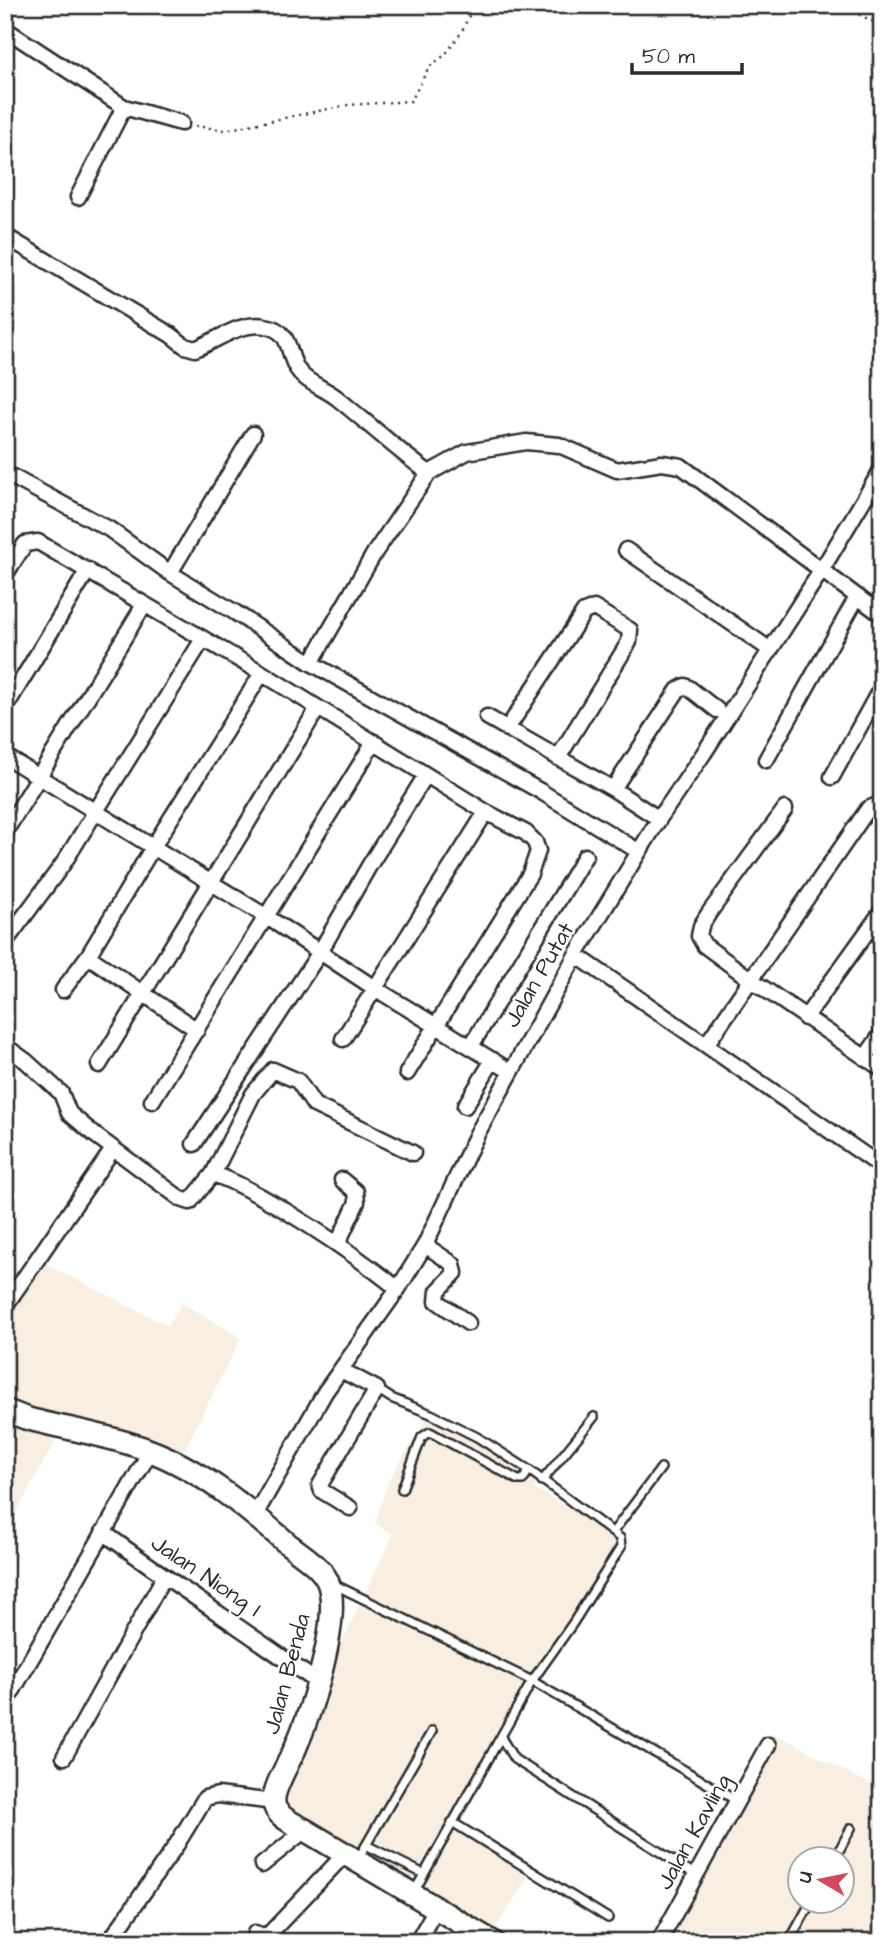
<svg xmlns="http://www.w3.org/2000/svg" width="887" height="1947" viewBox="0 0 887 1947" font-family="'Architects Daughter',sans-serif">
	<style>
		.built { fill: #f8eee1; fill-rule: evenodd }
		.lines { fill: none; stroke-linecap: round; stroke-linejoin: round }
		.lane-casing { stroke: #2b2b2b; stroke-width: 12 }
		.street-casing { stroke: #2b2b2b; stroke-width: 19 }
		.secondary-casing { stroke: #2b2b2b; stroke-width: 26 }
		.path { stroke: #2b2b2b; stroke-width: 2.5; stroke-dasharray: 2 5; stroke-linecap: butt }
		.lane { stroke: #fff; stroke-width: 7 }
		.street { stroke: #fff; stroke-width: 14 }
		.secondary { stroke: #fff; stroke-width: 21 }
		.labels { text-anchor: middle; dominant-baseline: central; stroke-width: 5; stroke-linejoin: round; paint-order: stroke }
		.street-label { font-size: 23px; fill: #2b2b2b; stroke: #fff }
	</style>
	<rect width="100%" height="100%" fill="#fff"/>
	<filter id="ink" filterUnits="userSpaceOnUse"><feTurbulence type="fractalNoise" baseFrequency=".0143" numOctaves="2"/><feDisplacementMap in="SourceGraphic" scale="14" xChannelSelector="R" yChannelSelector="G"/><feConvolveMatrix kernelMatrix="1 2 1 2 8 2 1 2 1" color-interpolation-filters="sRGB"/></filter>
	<g filter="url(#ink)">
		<path class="built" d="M34 1258 168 1326 182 1303 241 1338 179 1460 121 1431 68 1417 5 1534V1311Z
			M429 1415 535 1479 534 1489 621 1535 455 1826 529 1875 488 1940 287 1813 275 1794 309 1712 393 1535 375 1523 389 1480Z
			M774 1733 882 1791V1942H652ZM800 1860H842V1902H800Z"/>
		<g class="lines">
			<defs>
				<path id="lane" d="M377 1389 391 1398 431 1414 477 1437 529 1470 620 1538 621 1547 573 1623 532 1681 737 1801
					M542 1481 594 1417
					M402 1489 422 1437 430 1432 518 1480H523L529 1470
					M613 1532 661 1468
					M333 1584 532 1681 414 1892
					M502 1739 514 1759 696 1875
					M452 1822 608 1918
					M366 1845 424 1874
					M358 1859 432 1731
					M834 1860 851 1828
					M789 1942 811 1902"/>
				<path id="street" d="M5 29 124 107 181 123
					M78 197 124 107
					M5 236 171 335 185 346 195 349C218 340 241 321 265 326 295 331 285 357 301 374 310 384 326 389 337 398 368 423 397 450 429 473
					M5 473 109 529 170 573 236 613 311 663 540 791 638 851
					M626 550 769 649
					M170 573 253 434
					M5 575 25 544 38 542 262 673 486 812 526 833 535 842 538 851 530 874 407 1073
					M311 663 375 552 429 473 467 452 526 442 559 445 617 470 662 463 681 466 882 615
					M5 708 88 570
					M487 717 613 789 659 819
					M507 729 584 612 594 608 630 630 629 642 558 758
					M5 756 267 917 376 989 510 1071
					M766 760 857 597
					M832 777 882 686
					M613 789 678 690 685 686 689 688 717 710
					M785 809 709 913 701 926 699 936 704 945 750 979 882 1069
					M5 832 144 605
					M8 938 63 864 203 639
					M576 955 882 1167
					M88 956 197 1030
					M63 990 88 956 153 847 262 673
					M805 1018 882 911
					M343 1039 486 812
					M706 1045 868 809 875 806 882 809
					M5 1046 26 1061 61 1093 69 1113 95 1135 181 1199 190 1202 213 1174C237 1182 260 1196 281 1208 322 1233 361 1259 398 1289
					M471 1046 585 856
					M865 1058 882 1033
					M99 1065 318 708
					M152 1101 374 742
					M465 1106 493 1060
					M194 1144 320 952 369 866 426 775
					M213 1174 253 1094 273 1070 298 1081 314 1105 413 1153
					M338 1243 357 1202 356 1192 342 1180
					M425 1245 453 1264 455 1273 438 1291 437 1301 468 1323
					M5 1306 113 1149
					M341 1370 377 1389 320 1485 322 1491 350 1508
					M255 1515 325 1392 398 1289 425 1245 477 1134 576 955 659 819 704 753 821 571 882 469
					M103 1532C173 1584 246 1631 317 1682
					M5 1704 151 1450
					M64 1757 164 1577
					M262 1865 305 1830
					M255 1933 262 1936 270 1933 345 1854
					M109 1942 177 1844 205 1798 218 1795 274 1802
					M417 1942 437 1907
					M659 1942 768 1745"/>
				<path id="secondary" d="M5 1410 25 1418C65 1429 109 1435 148 1450 200 1469 247 1508 288 1544 301 1554 324 1568 329 1585 340 1623 311 1712 295 1749 289 1762 272 1790 274 1803 275 1816 294 1824 305 1830L493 1942"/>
			</defs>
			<use href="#lane" class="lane-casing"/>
			<use href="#street" class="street-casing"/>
			<use href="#secondary" class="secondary-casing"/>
			<path class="path" d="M840 5 882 26
				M195 126 225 130 348 105 411 101 429 67 445 55 461 33 474 5"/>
			<use href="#lane" class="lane"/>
			<use href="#street" class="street"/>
			<use href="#secondary" class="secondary"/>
		</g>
	</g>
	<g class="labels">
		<g class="street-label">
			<text transform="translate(539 975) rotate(-60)">Jalan Putat</text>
			<text transform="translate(206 1576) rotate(34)">Jalan Niong I</text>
			<text transform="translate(287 1674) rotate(-75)">Jalan Benda</text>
			<text transform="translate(694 1832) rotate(-61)">Jalan Kavling</text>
		</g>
	</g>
	<rect width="887" height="1947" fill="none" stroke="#fff" stroke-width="28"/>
	<rect x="14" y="14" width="859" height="1919" fill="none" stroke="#2b2b2b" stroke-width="2.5" filter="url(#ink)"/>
	<g transform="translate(821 1880) rotate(280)"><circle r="33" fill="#ffffff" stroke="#aaaaaa" stroke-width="2"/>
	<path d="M0-5L12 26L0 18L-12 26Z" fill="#d1495b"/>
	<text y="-10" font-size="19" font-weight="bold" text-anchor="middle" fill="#2b2b2b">U</text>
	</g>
	<path d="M632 63v10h110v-10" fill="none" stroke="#2b2b2b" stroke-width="3.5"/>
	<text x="642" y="63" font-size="21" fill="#2b2b2b" stroke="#ffffff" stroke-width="5" paint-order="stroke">50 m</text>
</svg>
